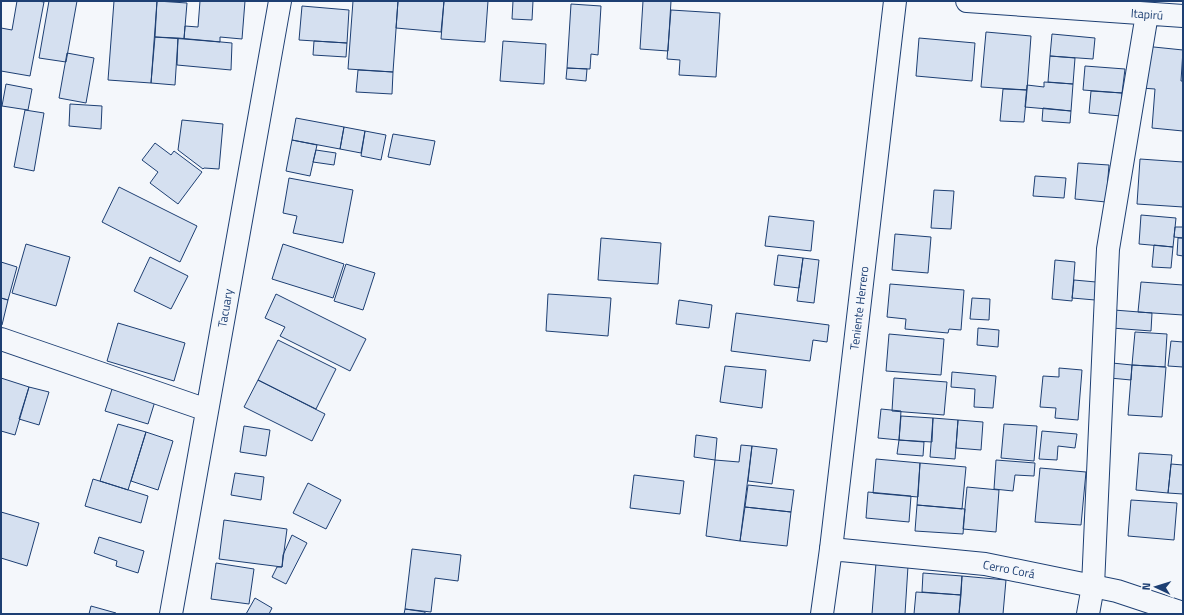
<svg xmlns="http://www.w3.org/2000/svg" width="1184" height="615" viewBox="0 0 1184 615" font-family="'Titillium Web',sans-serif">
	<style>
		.building { fill: #d5e0f0; stroke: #1d3f73 }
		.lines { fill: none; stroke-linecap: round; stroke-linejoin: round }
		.minor-casing { stroke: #1d3f73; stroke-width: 24 }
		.secondary-casing { stroke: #1d3f73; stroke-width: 24 }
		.minor { stroke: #f4f7fb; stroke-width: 22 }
		.secondary { stroke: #f4f7fb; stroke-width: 22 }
		.labels { text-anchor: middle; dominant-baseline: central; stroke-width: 3; stroke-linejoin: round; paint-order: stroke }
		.street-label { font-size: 12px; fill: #1d3f73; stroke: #f4f7fb }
	</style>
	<rect width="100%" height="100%" fill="#f4f7fb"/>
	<path class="building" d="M17 1H38L44 2 30 76 1 71V28L12 30Z
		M49 1H77L66 62 39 58Z
		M114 1H157L151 83 108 80Z
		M157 1 187 3 184 39 155 37Z
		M200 1H245L242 39 220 37V42L184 39 185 26 198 27Z
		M353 1H398L393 72 348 69Z
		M398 1H444L441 32 396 28Z
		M444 1H488L485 42 441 39Z
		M513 1H533L532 20 512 19Z
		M643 1H671L668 51 640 49Z
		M571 4 601 6 598 55 591 54 590 69 567 68Z
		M302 6 349 10 347 43 299 40Z
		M671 10 720 13 716 77 679 75 680 60 667 59Z
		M986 32 1031 36 1027 90 981 87Z
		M1052 34 1095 38 1093 59 1050 56Z
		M155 37 178 38 175 85 151 83Z
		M178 38 232 43 231 70 177 65Z
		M919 38 975 43 972 81 916 76Z
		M314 41 347 43 346 57 313 55Z
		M503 41 546 44 544 84 500 81Z
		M1144 46 1183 50 1181 81H1183V131L1152 128 1155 89 1141 88Z
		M67 53 94 58 86 103 59 98Z
		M1050 56 1075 58 1073 84 1048 82Z
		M1085 66 1125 69 1122 93 1083 90Z
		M567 68 587 69 586 81 566 79Z
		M358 70 393 72 392 94 356 92Z
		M1044 82 1073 84 1071 111 1025 107 1027 85 1044 87Z
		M6 84 32 89 28 110 2 106Z
		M1003 89 1027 90 1024 122 1000 121Z
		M1091 91 1122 93 1121 116 1089 113Z
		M70 104 102 106 101 129 69 126Z
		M1043 108 1071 111 1070 123 1042 121Z
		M25 110 44 113 34 171 14 167Z
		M296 118 344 127 340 149 292 140Z
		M182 120 223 124 219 169 204 168 203 169 178 150Z
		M344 127 365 131 361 153 340 149Z
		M365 131 386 135 381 160 361 156Z
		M393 134 435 141 430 165 388 157Z
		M292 140 317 145 310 176 286 171Z
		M155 143 171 155 174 151 202 172 178 204 150 183 158 172 142 160Z
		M316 150 336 153 334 165 313 162Z
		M1140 159 1183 162V207L1137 204Z
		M1078 163 1109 165 1106 202 1075 199Z
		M1035 176 1066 178 1064 198 1033 196Z
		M289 178 353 190 343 243 293 233 297 216 283 213Z
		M119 187 197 226 180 262 102 222Z
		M934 190 954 191 951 229 931 228Z
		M1141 215 1176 218 1173 247 1139 244Z
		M769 216 814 221 811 251 765 246Z
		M1175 227H1183V238L1174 237Z
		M895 234 931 237 928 273 892 270Z
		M601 238 661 243 658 284 598 280Z
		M1178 238H1183V256L1177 255Z
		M26 244 70 257 56 306 12 293Z
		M283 244 344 264 333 298 272 279Z
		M1154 245 1173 247 1171 268 1152 267Z
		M778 255 803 258 799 288 774 285Z
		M150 257 188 276 171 309 134 291Z
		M803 258 819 260 814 303 797 301Z
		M1055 260 1075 262 1072 301 1052 299Z
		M1 262 17 267 8 300 1 298Z
		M346 264 375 273 363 310 334 301Z
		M1074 280 1096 282 1095 300 1072 298Z
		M1141 282 1183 285V315L1138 312Z
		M890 284 964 290 961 330 949 329 948 333 905 329 906 319 887 317Z
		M276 294 366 339 350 371 280 336 285 327 265 318Z
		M548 294 611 298 608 336 546 331Z
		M1 298 8 300 2 325H1Z
		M972 298 990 299 989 320 970 319Z
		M679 300 712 305 709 328 676 324Z
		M1114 310 1152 313 1151 331 1112 328Z
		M736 313 829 325 827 342 813 340 810 361 731 351Z
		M118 323 185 343 174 381 107 361Z
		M978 328 999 330 998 347 977 345Z
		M1135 332 1167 334 1165 367 1132 365Z
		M889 334 944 339 941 375 886 371Z
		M278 340 336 369 316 409 258 380Z
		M1171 341 1183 342V367L1168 366Z
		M1112 363 1132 365 1131 380 1110 378Z
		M1132 365 1166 367 1162 417 1128 415Z
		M725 366 766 370 762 408 720 402Z
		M1059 368 1082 370 1078 420 1055 418 1056 408 1040 407 1043 376 1059 377Z
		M952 372 996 376 993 408 974 407 975 389 951 387Z
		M1 378 29 387 15 435 1 431Z
		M894 378 947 382 944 415 892 411Z
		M258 380 325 414 312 441 244 407Z
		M113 386 156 398 148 424 105 411Z
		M29 387 49 392 39 425 19 419Z
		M881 409 901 411 899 440 878 438Z
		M901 416 933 418 932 442 899 440Z
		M933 418 958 420 955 459 930 457Z
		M958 420 983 422 981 450 956 448Z
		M118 424 146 432 128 490 100 481Z
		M1004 424 1037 426 1034 461 1001 458Z
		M244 426 270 430 266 456 240 452Z
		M1042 431 1077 434 1075 448 1058 446 1057 460 1039 459Z
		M146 432 173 441 158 490 131 481Z
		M696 435 717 438 715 460 694 457Z
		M899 440 924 442 923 456 897 454Z
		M741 445 752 446 740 541 706 536 715 460 739 462Z
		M752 446 777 449 772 484 748 481Z
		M1139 453 1172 455 1168 493 1136 490Z
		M876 459 920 463 918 497 873 493Z
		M996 460 1035 463 1034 476 1015 475 1013 491 994 489Z
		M920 463 966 467 962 509 917 505Z
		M1171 464 1183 465V494L1168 493Z
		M1040 468 1086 472 1081 525 1035 522Z
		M235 473 264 477 261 500 231 495Z
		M634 475 684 481 680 514 630 508Z
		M93 479 148 496 141 523 85 506Z
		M308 483 341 500 326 529 293 513Z
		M748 485 794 490 791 512 745 507Z
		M967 487 999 490 996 532 963 529Z
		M868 492 911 496 909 522 866 518Z
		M1131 500 1177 503 1174 540 1128 536Z
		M917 505 965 509 963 534 915 531Z
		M745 507 791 512 787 546 740 541Z
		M1 512 39 523 27 566 1 558Z
		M224 520 287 529 282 567 219 559Z
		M292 535 307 543 286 584 272 577 277 567H282L283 555Z
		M99 537 144 551 138 573 116 566 117 561 94 553Z
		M412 549 461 555 458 581 435 578 431 612 405 609Z
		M216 563 254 569 249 604 211 599Z
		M876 563 908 566 905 614H872Z
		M923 573 962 576 961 595 922 592Z
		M962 576 1006 580 1003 614H959Z
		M916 592 961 595 959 614H914Z
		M255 598 272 608 269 614H246Z
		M91 606 116 613V614H89Z
		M405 609 425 612V614H404Z"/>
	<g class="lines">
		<defs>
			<path id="minor" d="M967 1 1183 16
				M1 339 207 410
				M831 549 895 1
				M171 614 280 1
				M1088 614 1093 586 1108 249 1147 14"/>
			<path id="secondary" d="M822 614 831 549 985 564 1117 591 1183 613"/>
		</defs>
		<use href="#minor" class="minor-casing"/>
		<use href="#secondary" class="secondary-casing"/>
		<use href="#minor" class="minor"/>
		<use href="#secondary" class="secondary"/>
	</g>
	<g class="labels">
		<g class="street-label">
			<text transform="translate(1147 14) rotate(4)">Itapirú</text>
			<text transform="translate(225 308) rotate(-80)">Tacuary</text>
			<text transform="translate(859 308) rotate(-83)">Teniente Herrero</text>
			<text transform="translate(1009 569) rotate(11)">Cerro Corá</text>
		</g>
	</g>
	<rect width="1184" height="615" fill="none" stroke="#1d3f73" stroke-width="4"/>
	<g transform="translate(1156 587) rotate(274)" stroke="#f4f7fb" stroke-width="3" paint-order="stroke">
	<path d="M0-3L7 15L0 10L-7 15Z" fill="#1d3f73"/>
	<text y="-6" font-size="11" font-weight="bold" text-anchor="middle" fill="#1d3f73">N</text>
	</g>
</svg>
